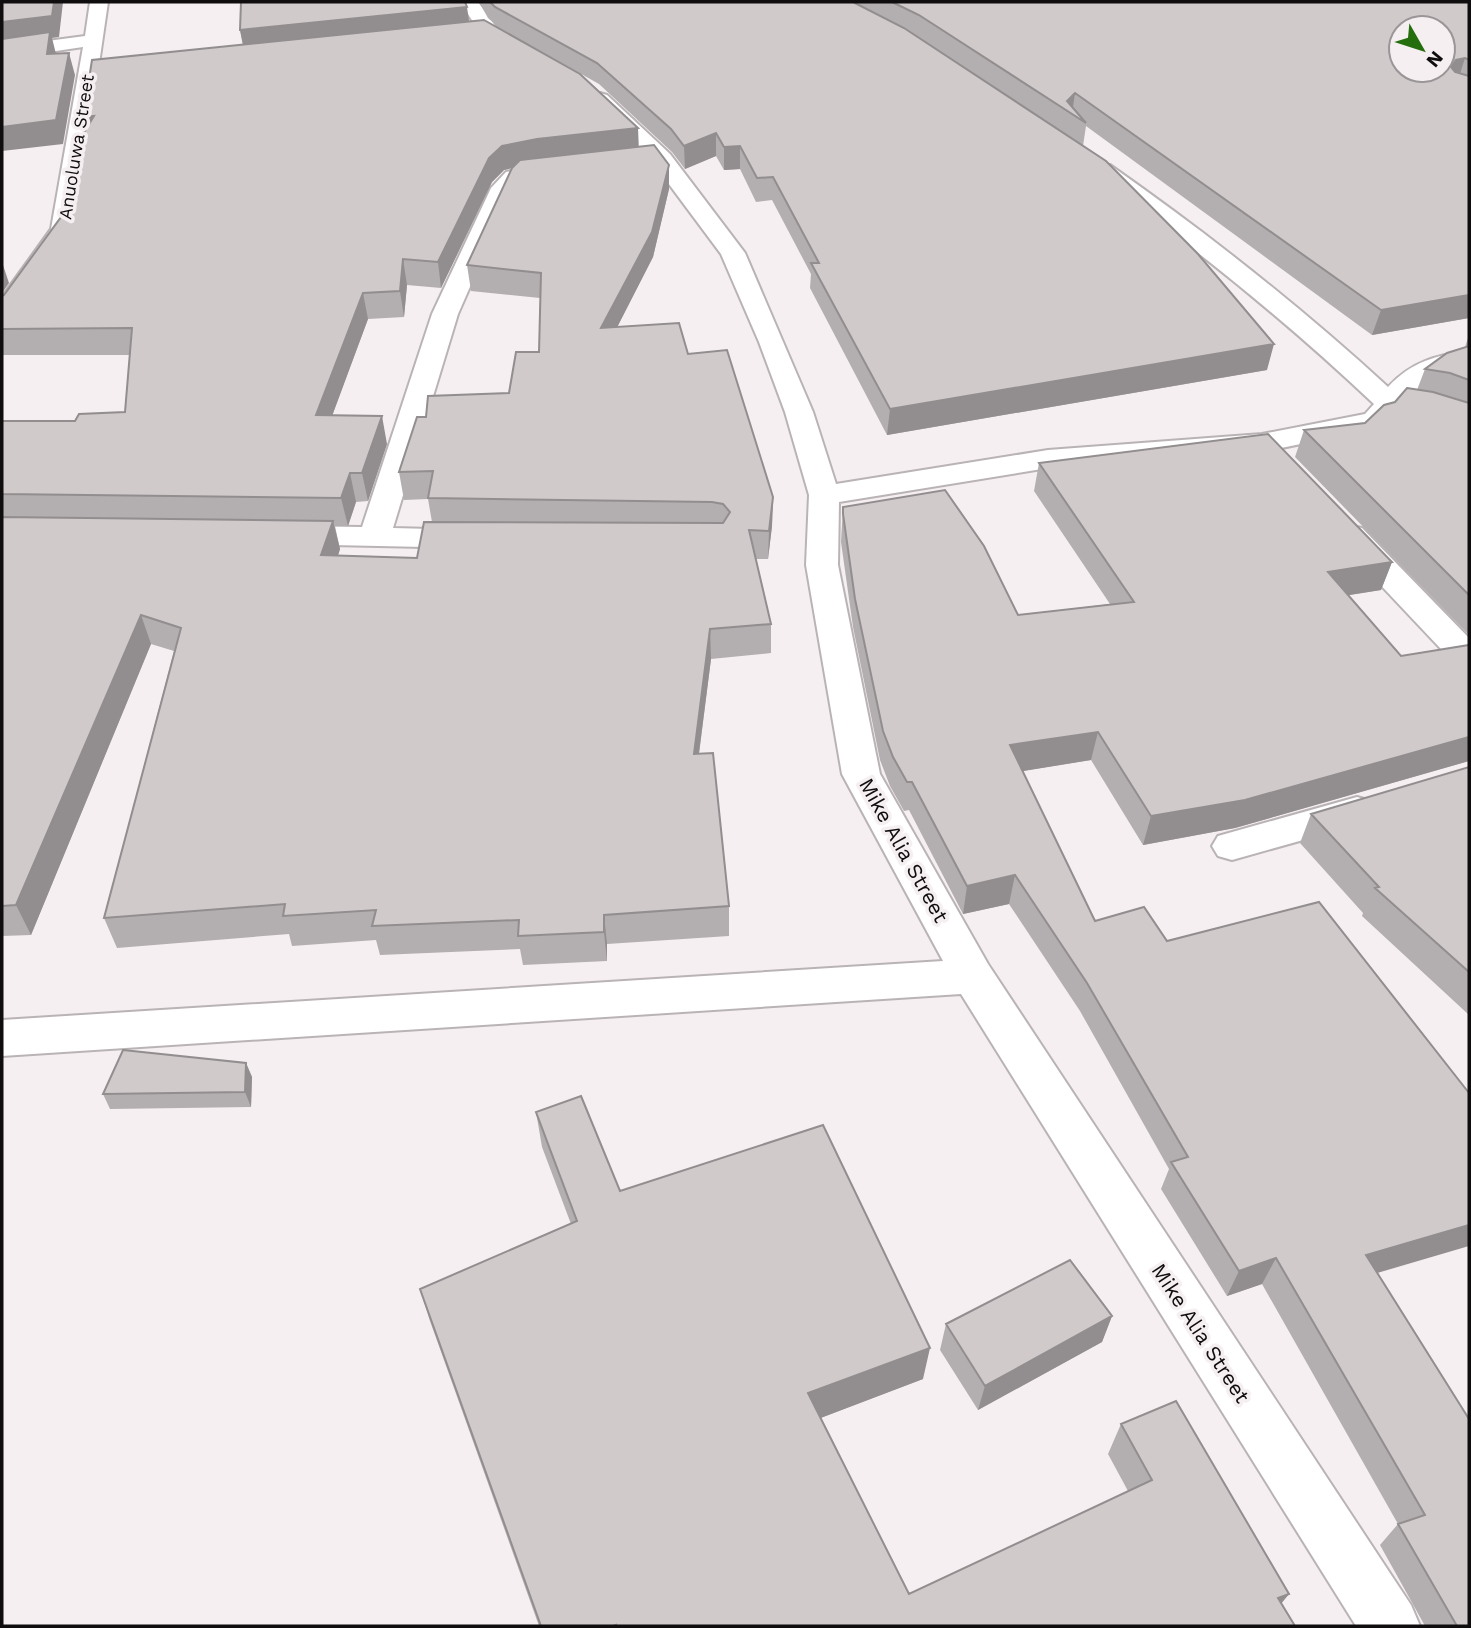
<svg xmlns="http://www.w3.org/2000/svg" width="1471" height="1628" viewBox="0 0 1471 1628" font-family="'Work Sans',sans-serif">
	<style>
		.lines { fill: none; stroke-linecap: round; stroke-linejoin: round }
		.street-casing { stroke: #bab3b5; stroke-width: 4 }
		.street { fill: #fff; fill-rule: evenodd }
		.wall { fill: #b3aeaf; fill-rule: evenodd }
		.shaded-wall { fill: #928d8e }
		.building { fill: #d0cacb; stroke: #928d8e; stroke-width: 2; fill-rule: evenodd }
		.labels { text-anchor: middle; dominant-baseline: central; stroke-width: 7; stroke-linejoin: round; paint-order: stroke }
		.far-street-label { font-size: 18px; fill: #0f0d0e; stroke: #f6eff1 }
		.street-label { font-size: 21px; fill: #0f0d0e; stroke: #f6eff1 }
	</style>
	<rect width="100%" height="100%" fill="#f6eff1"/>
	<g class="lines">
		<defs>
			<path id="street" d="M90 2H108L75 229 11 320 2 323V297L51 229 83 47 2 59V47L85 36Z
				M462 2H478L496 27 526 45 528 49 526 53C500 59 470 23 462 2Z
				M600 93 607 95 670 154 745 253 813 412 836 484 1048 450 1262 434 1365 414 1374 404C1286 321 1192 245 1094 175L1091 170 1094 165H1110C1207 233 1301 307 1388 387 1412 361 1436 356 1469 350V366C1445 371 1426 378 1410 397L1439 402 1469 413V431L1424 416 1397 412 1384 427 1262 452 1048 468 839 502 838 565 880 774 988 964 1411 1605 1420 1626H1356L961 994 2 1056V1020L943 961 842 774 806 565 809 495 785 412 759 342 721 254 654 164 593 103 590 99 593 95Z
				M552 163 560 165 563 170 560 175 521 182 512 191 458 314 393 528 472 530 483 532 488 539 483 546 472 548 284 544 273 542 268 535 273 528 284 526 362 527 432 314 491 188 506 172Z
				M1351 526 1362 528 1469 638V669L1457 666 1340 542 1335 535 1340 528Z
				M1357 797 1371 801 1376 811 1371 821 1232 860 1218 856 1212 846 1218 836Z"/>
		</defs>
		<use href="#street" class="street-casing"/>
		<use href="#street" class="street"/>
	</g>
	<path class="wall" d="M479 2H1469V318L1372 335 1086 126 1083 146 1267 370 887 435 810 288 811 274 772 200 756 202 740 169 724 170 716 156 685 169 672 152 599 84 498 27 488 18Z
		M469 22 639 147 669 165V189L653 257 617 327 688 354 773 497 772 526 768 559H756L771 624V653L711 659 699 754 729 906V936L607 944V961L523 965 520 949 380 955 376 940 292 946 289 934 117 948 104 918 174 651 151 644 31 935 2 936V421H75L125 412 130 355H2V296L4 295 243 45 240 30ZM512 168 467 265 471 291 540 298 539 352 509 393 426 417 399 472 404 500 428 499 432 522 417 558 338 556 340 549 335 526H348L356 502 368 501 387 444 332 416 368 319 404 317 407 285 441 288 492 182 504 170Z
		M1469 335V635L1295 457 1304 430 1365 423 1395 402 1417 390 1425 369 1465 347Z
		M1039 463 1392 562 1381 590 1348 595 1401 656 1469 645V761L1235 828 1143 845 1091 760 1022 771 1095 921 1377 1273 1469 1626H1425L1380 1545 1398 1524 1262 1284 1227 1296 1161 1189 1169 1169 1080 1011 1009 904 963 914 909 810 904 811 890 786 880 760 853 627 841 542 843 507 1018 615 1110 604 1034 491Z
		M1469 767V1015L1362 916 1363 913 1300 843 1311 814Z
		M246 1063 252 1077 251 1107 110 1109 103 1094Z
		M536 1112 620 1191 923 1379 820 1418 909 1594 1128 1491 1108 1454 1121 1424 1289 1594 1281 1603 1295 1626H539L430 1321 420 1289 571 1224 542 1147Z
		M1112 1316 1102 1342 978 1410 940 1350 946 1324Z"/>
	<path class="shaded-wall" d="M54 2H63L59 37 52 38 56 54 54 76 2 44V22Z
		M467 7 470 27 244 50 240 30Z
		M69 53 75 75 63 144 2 151V127Z
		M1465 58 1458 80 1451 67 1456 60Z
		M1075 93 1072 114 1067 101Z
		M94 116 90 140 83 117Z
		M638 128 639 152 539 162 504 170 492 182 441 288 438 262 489 158 502 146 537 139Z
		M716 133V156L685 169 684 146Z
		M740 146V169L724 170V147Z
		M669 165V189L653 257 603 355 601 328Z
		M403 259 407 285 404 317 400 291Z
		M2 262 9 283 2 293Z
		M363 293 368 319 322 443 316 415Z
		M1469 295V318L1372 335 1381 310Z
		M1274 344 1267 370 887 435 890 409Z
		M382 416 387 444 368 501 362 473Z
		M350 473 356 502 348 526 341 498Z
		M773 497 772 526 768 559 769 531Z
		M333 521 340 549 328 584 321 555Z
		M1392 562 1381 590 1319 600 1328 572Z
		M141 615 151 644 31 935 16 905Z
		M710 629 711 659 695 784 694 754Z
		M1098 732 1091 760 1005 774 1010 745Z
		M1469 737V761L1235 828 1143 845 1151 816Z
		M1015 875 1009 904 963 914 967 886Z
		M604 915 607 944V961L604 932Z
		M246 1063 252 1077 251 1107 245 1092Z
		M1469 1225V1246L1350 1281 1366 1255Z
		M1276 1258 1262 1284 1227 1296 1239 1271Z
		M1112 1316 1102 1342 978 1410 985 1386Z
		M930 1348 923 1379 805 1424 808 1393Z
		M1289 1594 1268 1620 1278 1598Z"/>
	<path class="building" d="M2 2H54L52 16 2 22Z
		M241 2H465L467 7 240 30Z
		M490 2H853L904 28 1106 161 1198 254 1274 344 890 409 811 263H819L773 177 757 178 740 146 724 147 716 133 684 146 671 129 597 63 495 7Z
		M892 2H1469V60L1465 58 1456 60 1451 67 1455 72 1469 76V295L1381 310 1075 93 1067 101 1086 123 919 15ZM1401 28H1443V70H1401Z
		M484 20 580 74 638 128 537 139 502 146 489 158 438 262 403 259 400 291 363 293 316 415 382 416 362 473H350L341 498 2 494V421H75L79 414 125 412 132 328 2 329V296L4 295 69 206 80 139 94 116 83 117 92 60Z
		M50 32 47 54 69 53 56 120 2 127V39Z
		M654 145 669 165 652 232 601 328 679 323 688 354 727 350 773 497 769 531 749 530 771 624 710 629 694 754 713 753 729 906 604 915V932L518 936 519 920 372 926 376 910 283 916 285 904 104 918 181 628 141 615 16 905 2 906V517L333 521 321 555 417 558 424 522 723 523 730 512 723 504 712 502 428 498 433 471 399 472 417 417H426L428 396 509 393 516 352H539L541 273 467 265 512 168 520 160Z
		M1469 346V380L1450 373 1425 369 1447 353Z
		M1407 388 1433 392 1469 403V595L1304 430 1365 423 1384 405 1395 402Z
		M1268 434 1392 562 1328 572 1401 656 1469 645V737L1245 800 1151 816 1098 732 1010 745 1095 921 1144 907 1167 941 1319 902 1469 1093V1225L1366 1255 1469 1419V1626H1457L1398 1524 1425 1515 1276 1258 1239 1271 1171 1162 1188 1157 1087 983 1015 875 967 886 912 782H907L893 757 883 731 855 599 843 514V507L945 490 984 546 1018 615 1134 602 1039 463Z
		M1469 767V972L1375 888 1379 887 1311 814Z
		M123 1050 246 1063 245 1092 103 1094Z
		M581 1096 620 1191 823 1125 930 1348 808 1393 909 1594 1152 1480 1121 1424 1176 1401 1289 1594 1278 1598 1295 1626H616V1625L613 1626H541L420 1289 577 1221 536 1112Z
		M1070 1260 1112 1316 985 1386 946 1324Z"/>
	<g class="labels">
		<g class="far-street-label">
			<text transform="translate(76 147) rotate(-81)">Anuoluwa Street</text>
		</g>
		<g class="street-label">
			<text transform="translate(904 850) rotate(61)">Mike Alia Street</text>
			<text transform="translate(1201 1333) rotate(57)">Mike Alia Street</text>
		</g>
	</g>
	<rect width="1471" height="1628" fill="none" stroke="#0f0d0e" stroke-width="7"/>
	<g transform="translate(1422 49) rotate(129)"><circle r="33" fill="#f6eff1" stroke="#9a9596" stroke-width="2"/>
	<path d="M0-5L12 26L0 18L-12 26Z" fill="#256e0d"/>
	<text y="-10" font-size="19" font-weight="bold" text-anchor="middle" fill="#0f0d0e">N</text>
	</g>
</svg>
